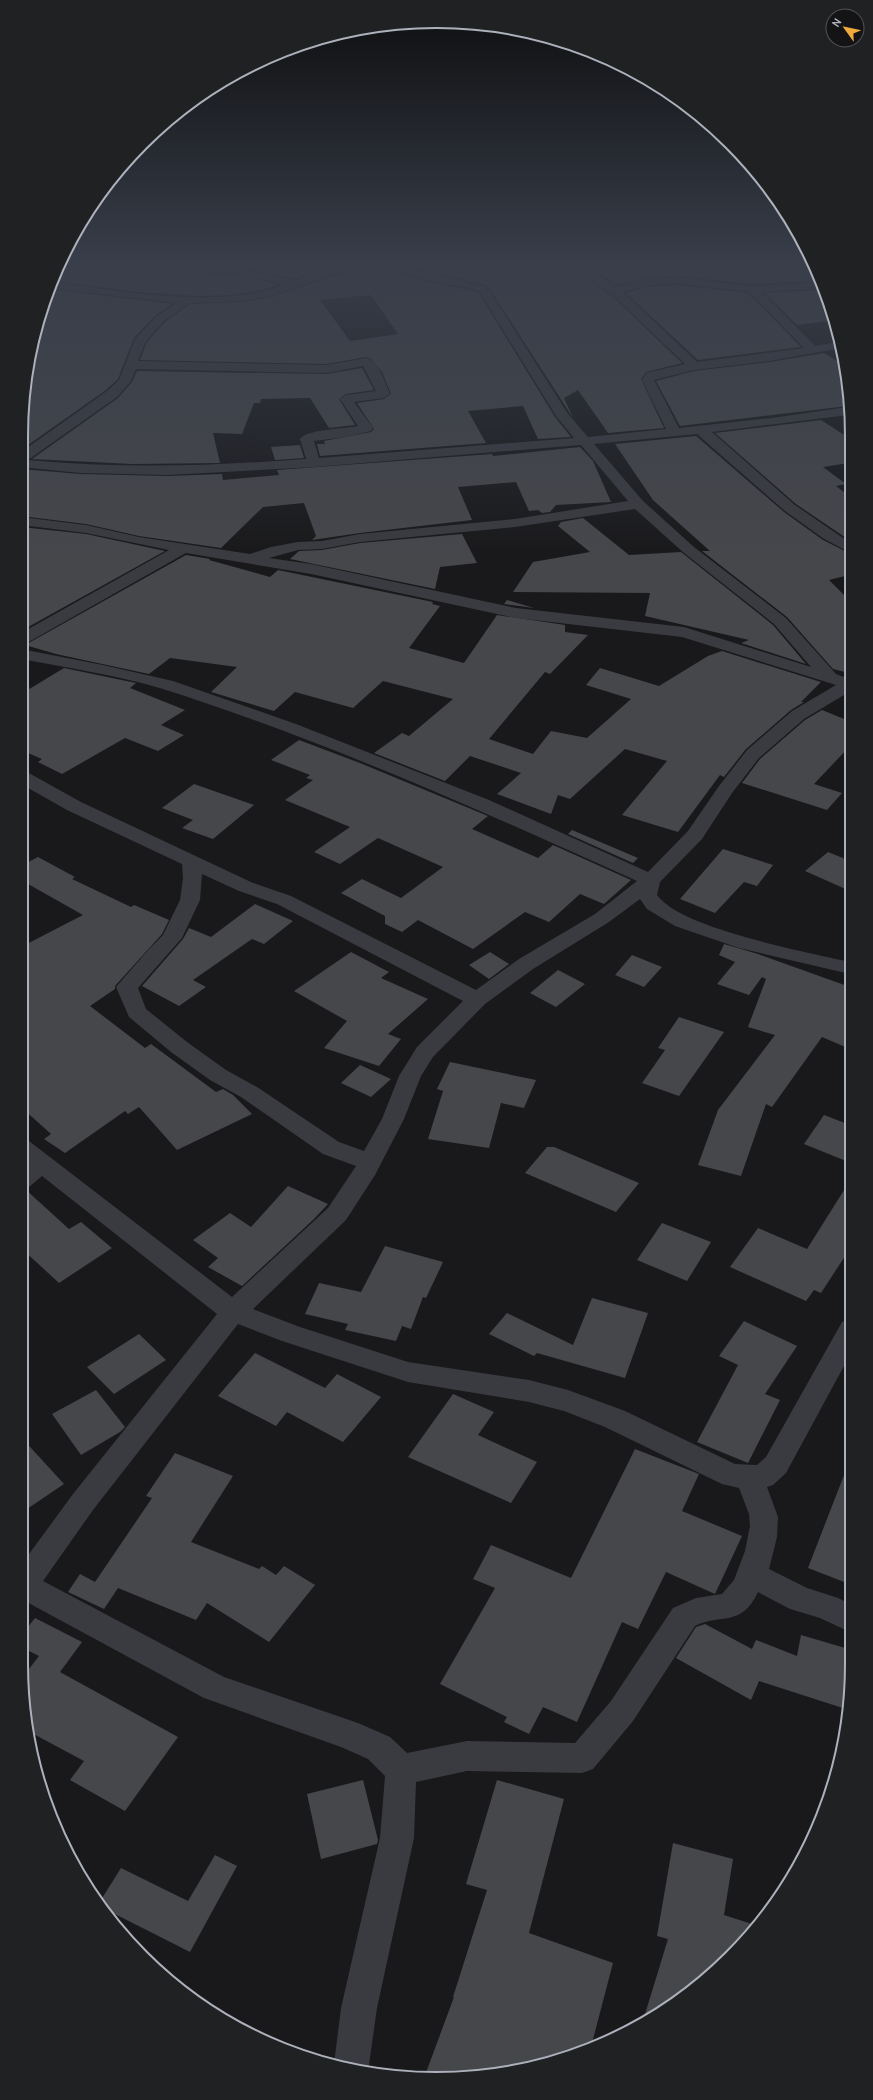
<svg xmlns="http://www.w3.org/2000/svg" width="873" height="2100" viewBox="0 0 873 2100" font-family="Cabin,sans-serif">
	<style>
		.building { fill: #46474b; fill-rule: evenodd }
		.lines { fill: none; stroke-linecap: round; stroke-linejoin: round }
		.minor { fill: #3a3b40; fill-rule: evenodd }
		.rim { fill: none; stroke: #acb1bb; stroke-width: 2 }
	</style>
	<rect width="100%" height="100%" fill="#19191b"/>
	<path class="building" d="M68 262H181L210 274 245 276 278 285 257 291 229 295 199 296 139 292 53 281 59 268Z
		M204 262H340L294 279 245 268 212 266Z
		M393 262H567L615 299 682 363 646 372 641 379 664 428 608 433 578 390 564 398 573 418 488 286Z
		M585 262H813L821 281 752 284 676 276 645 279 616 285Z
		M365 265 444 285 478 292 555 417 571 437 538 439 523 406 468 411 486 443 320 456 317 444H325L324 441 371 432 374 429 357 403 384 399 391 394 382 372 371 359 366 357 327 364 140 360 146 344 153 335 166 321 190 304 243 302 271 297ZM371 295 398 334 350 341 320 300Z
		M676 285 748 293 801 347 698 360 626 293 645 287Z
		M49 289 172 304 156 315 134 338 118 379 106 390 21 450 25 382 43 303Z
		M824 290 834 320 797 325 765 293Z
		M824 353 844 365 848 382V406L680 426 656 381 694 371 770 362Z
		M362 368 374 390 346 394 339 399 355 425 329 428 310 398 261 399 260 403H254L242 434 213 433 220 463 132 464 32 459 118 398 132 382 137 371 327 374Z
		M821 420 849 438V463L823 467 846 484 836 486 849 496V540L796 504 715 433Z
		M696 436 784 512 823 540 849 553V575L829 580 849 600V673L833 669 787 617 702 551H710L653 500 615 444Z
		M300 445 304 458 275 460 271 447Z
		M580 447 593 461 611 502 556 505 550 512 542 513 538 510 529 511 516 482 458 487 472 520 360 533 312 540 316 536 304 503 263 507 221 548 139 536 86 524 21 516V469L80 474 168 476 222 474 223 480 279 475 277 470 492 454 493 456Z
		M583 518 629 555 681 552 773 625 806 664 741 643 749 640 645 616 650 593 513 592 533 562 590 552 558 526 561 522Z
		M21 527 86 534 165 551 21 631Z
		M462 534 477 563 440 567 435 589 290 559 299 551 322 550 360 543Z
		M186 555 210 559 209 560 270 577 278 570 433 602 432 604 440 606 409 648 464 663 497 615 565 625V632L588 635 550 674 545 672 489 739 533 754 551 731 587 738 631 699 586 685 600 668 659 686 708 656 722 651 821 682 801 702H804L791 710 746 749 724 777 720 775 678 832 622 815 667 761 625 749 570 799 558 795 551 814 497 794 521 773 470 756 445 781 374 753 402 733 409 736 453 699 383 681 353 708 295 692 274 711 211 692 237 667 170 658 149 674 56 654 25 645Z
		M507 600 534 608 504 604Z
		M64 668 136 683 130 688 185 710 161 725 184 735 158 751 125 738 62 774 38 762 42 759 21 750V694Z
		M822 710 849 721V747L814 784 842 793 827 810 742 783 760 759 805 720Z
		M299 740 360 763 488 816 472 829 538 858 553 845 631 880 604 904 580 894 549 922 525 912 473 949 418 920 402 932 385 924V916L341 893 362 879 401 898 443 867 378 838 340 864 314 852 350 827 285 800 313 780 306 778 310 775 271 760Z
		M194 784 254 805 213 839 182 828 193 820 162 808Z
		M572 830 638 858 633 863 568 834Z
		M723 849 773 865 757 886 744 882 715 913 680 899Z
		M828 852 850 861V891L805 871Z
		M38 857 75 877 72 879 131 907 134 905 169 920 162 934 115 986V989L90 1006 145 1048 151 1044 216 1092 223 1089 233 1095 252 1114 177 1150 139 1107 128 1114 125 1111 65 1153 44 1139 51 1134 21 1107V947L83 915 21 880V866Z
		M255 904 293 921 264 944 252 939 193 980 206 987 179 1006 142 986 183 939 189 928 211 937Z
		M724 944 758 954 850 987V1049L822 1037 772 1107 766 1104 741 1176 698 1165 718 1110 775 1035 748 1027 766 979 762 977 749 995 717 984 735 962 719 955Z
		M351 952 389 972 381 978 428 999 388 1034 401 1039 379 1066 324 1048 347 1021 294 991Z
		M490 952 509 964 489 979 469 965Z
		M632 955 662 967 644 987 615 975Z
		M558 970 585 984 556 1007 530 993Z
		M679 1017 724 1032 679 1096 642 1083 665 1050 658 1048Z
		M450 1062 536 1080 524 1108 501 1103 489 1148 428 1139 443 1091 437 1089Z
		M360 1065 391 1079 371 1097 341 1083Z
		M824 1115 850 1125 851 1163 804 1144Z
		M547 1147H554L639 1183 616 1212 525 1173Z
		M851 1179V1247L821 1293 814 1290 806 1301 730 1267 758 1228 807 1249Z
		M288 1186 328 1204 314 1219 242 1286 208 1267 218 1258 193 1240 230 1213 251 1227Z
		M25 1189 69 1229 81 1222 112 1248 59 1283 21 1248V1190Z
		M662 1223 711 1242 687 1281 637 1260Z
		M385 1246 443 1262 426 1298 423 1297 411 1329 402 1326 396 1341 345 1330 348 1324 305 1314 319 1283 361 1292Z
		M592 1298 648 1313 625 1378 537 1353 534 1356 489 1334 507 1313 573 1345Z
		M744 1321 797 1346 765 1394 780 1400 748 1463 697 1442 738 1365 719 1356Z
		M139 1334 166 1360 114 1394 87 1367Z
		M255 1353 325 1388 337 1374 381 1397 343 1442 287 1412 276 1426 218 1396Z
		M96 1390 125 1427 120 1432 81 1455 52 1414Z
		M453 1394 494 1412 478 1435 537 1462 511 1503 408 1457Z
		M21 1437 64 1484 21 1513Z
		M635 1449 699 1474 682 1511 742 1536 715 1594 666 1572 638 1629 622 1622 577 1722 543 1707 529 1734 504 1722 507 1717 440 1684 495 1588 473 1579 491 1545 571 1578Z
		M175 1453 233 1476 191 1542 259 1569 262 1566 276 1575 284 1566 315 1585 269 1642 207 1603 196 1620 118 1588 104 1609 68 1592 80 1574 95 1582 152 1498 146 1496Z
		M851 1457 852 1585 808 1568Z
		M35 1618 82 1642 60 1672 178 1737 125 1811 70 1780 84 1761 28 1731 22 1678 39 1656 21 1647V1636Z
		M705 1624 752 1649 756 1640 797 1656 801 1635 852 1650 849 1710 759 1681 751 1700 676 1658 696 1627Z
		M363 1780 378 1840 377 1844 321 1859 307 1794Z
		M497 1780 564 1799 529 1933 613 1963 591 2047 570 2057 517 2071 437 2079 424 2078 454 1997H453L487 1890 466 1884Z
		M673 1843 733 1859 724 1915 758 1926 710 1976 642 2024 668 1939 657 1936Z
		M215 1855 237 1866 190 1952 103 1908 99 1903 121 1868 188 1901Z"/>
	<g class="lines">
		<path class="minor" d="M182 262H199L212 267 245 269 294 281 346 262H385L487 287 568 414 588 437 666 429 642 380 646 373 685 364 616 298 568 262H582L616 287 645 280 676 277 752 286 821 282 824 288 762 292 815 346 839 342 841 348 770 361 694 370 654 380 679 428 772 418 848 407V415L712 432 795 505 849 542V552L824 539 785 511 697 434 594 444 643 501 694 547 786 618 836 674 849 679V692L804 719 759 758 732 793 702 839 660 882 657 895C681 929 808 952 850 962V974L739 948 675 926 647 909 640 899 609 922 533 969 485 1004 433 1057 421 1076 404 1119 375 1175 346 1220 253 1309 300 1327 408 1362 529 1380 568 1390 625 1411 735 1464 757 1465 766 1457 842 1322 851 1319V1353L786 1473 773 1485 767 1487 778 1517 777 1537 769 1569 807 1588 838 1598 852 1605V1633L820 1618 790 1609 758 1592C741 1628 721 1613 695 1626L633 1721 593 1769 582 1773 467 1771 416 1782 414 1838 377 2008 368 2072 334 2064 341 2008 380 1838 385 1776 368 1759 341 1747 204 1698 23 1600 21 1601V1565L73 1494 217 1314 42 1176 29 1187 21 1189V1168L26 1163 21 1159V1139L29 1141 232 1297 328 1208 356 1166 323 1154 241 1097 210 1080 171 1052 129 1017 116 987 149 949 163 935 180 900 183 878 182 864 67 810 21 784V771L27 772 81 802 253 883 291 896 476 990 519 959 595 914 637 881C482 811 326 741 163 689 117 675 68 668 21 659V649L103 665 173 681 296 724 489 800 648 872 688 831 719 786 747 750 792 711 836 685 682 637 516 618 311 574 186 553 27 643 21 645V633L169 550 86 533 21 525V517L86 525 139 537 250 554 271 547 298 542 322 541 360 534 515 519 628 501 581 445 314 467 168 475 80 473 21 467V452L107 391 119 380 135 339 157 316 176 303 50 288 53 282C122 291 216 310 284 285L245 275 211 273ZM365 263 444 284 461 286 479 291 556 416 574 438 319 458 314 441 345 437 371 431 373 428 354 402 384 398 390 394C385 383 379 361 366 358L327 365 138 361 145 343 152 334 165 320 190 303 243 301 271 296ZM676 283 749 292 804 348 697 362 623 292 645 286ZM363 366 376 391 346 395 340 399 358 426C345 429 307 429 300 439L306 459C212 466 122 469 28 460L117 397 131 381 136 369 327 373ZM635 509 684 553 774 624 811 667 684 627 516 608 311 564 269 558 298 550 322 549 360 542 515 527ZM202 874 239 891 277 904 463 1001 417 1047 399 1076 382 1119 364 1151 339 1142 257 1087 226 1070 187 1042 146 1009 138 988 182 938 200 900ZM238 1324 282 1341 408 1382 529 1402 564 1411 605 1427 722 1484 739 1488 749 1514 750 1526 745 1551 734 1580 722 1594 696 1598 673 1608 611 1701 575 1743 467 1741 407 1753 390 1737 358 1723 224 1677 43 1581 93 1510Z"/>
	</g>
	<linearGradient id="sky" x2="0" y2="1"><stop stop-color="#0e0e0f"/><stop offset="0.47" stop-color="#383e4a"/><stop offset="1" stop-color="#383e4a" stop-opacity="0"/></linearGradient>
	<rect width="873" height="556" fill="url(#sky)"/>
	<path d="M0 0H873V2100H0ZM436 28H437A408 408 0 0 1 845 436V1664A408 408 0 0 1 437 2072H436A408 408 0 0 1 28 1664V436A408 408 0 0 1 436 28Z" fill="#202123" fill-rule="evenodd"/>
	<path class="rim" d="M436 28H437A408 408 0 0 1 845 436V1664A408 408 0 0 1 437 2072H436A408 408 0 0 1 28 1664V436A408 408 0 0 1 436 28Z"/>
	<g transform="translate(845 28) rotate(303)"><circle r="19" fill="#141416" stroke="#515358"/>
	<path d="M0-3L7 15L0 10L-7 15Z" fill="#f1aa3c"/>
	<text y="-6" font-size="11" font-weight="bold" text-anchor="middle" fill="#acb1bb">N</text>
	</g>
</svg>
